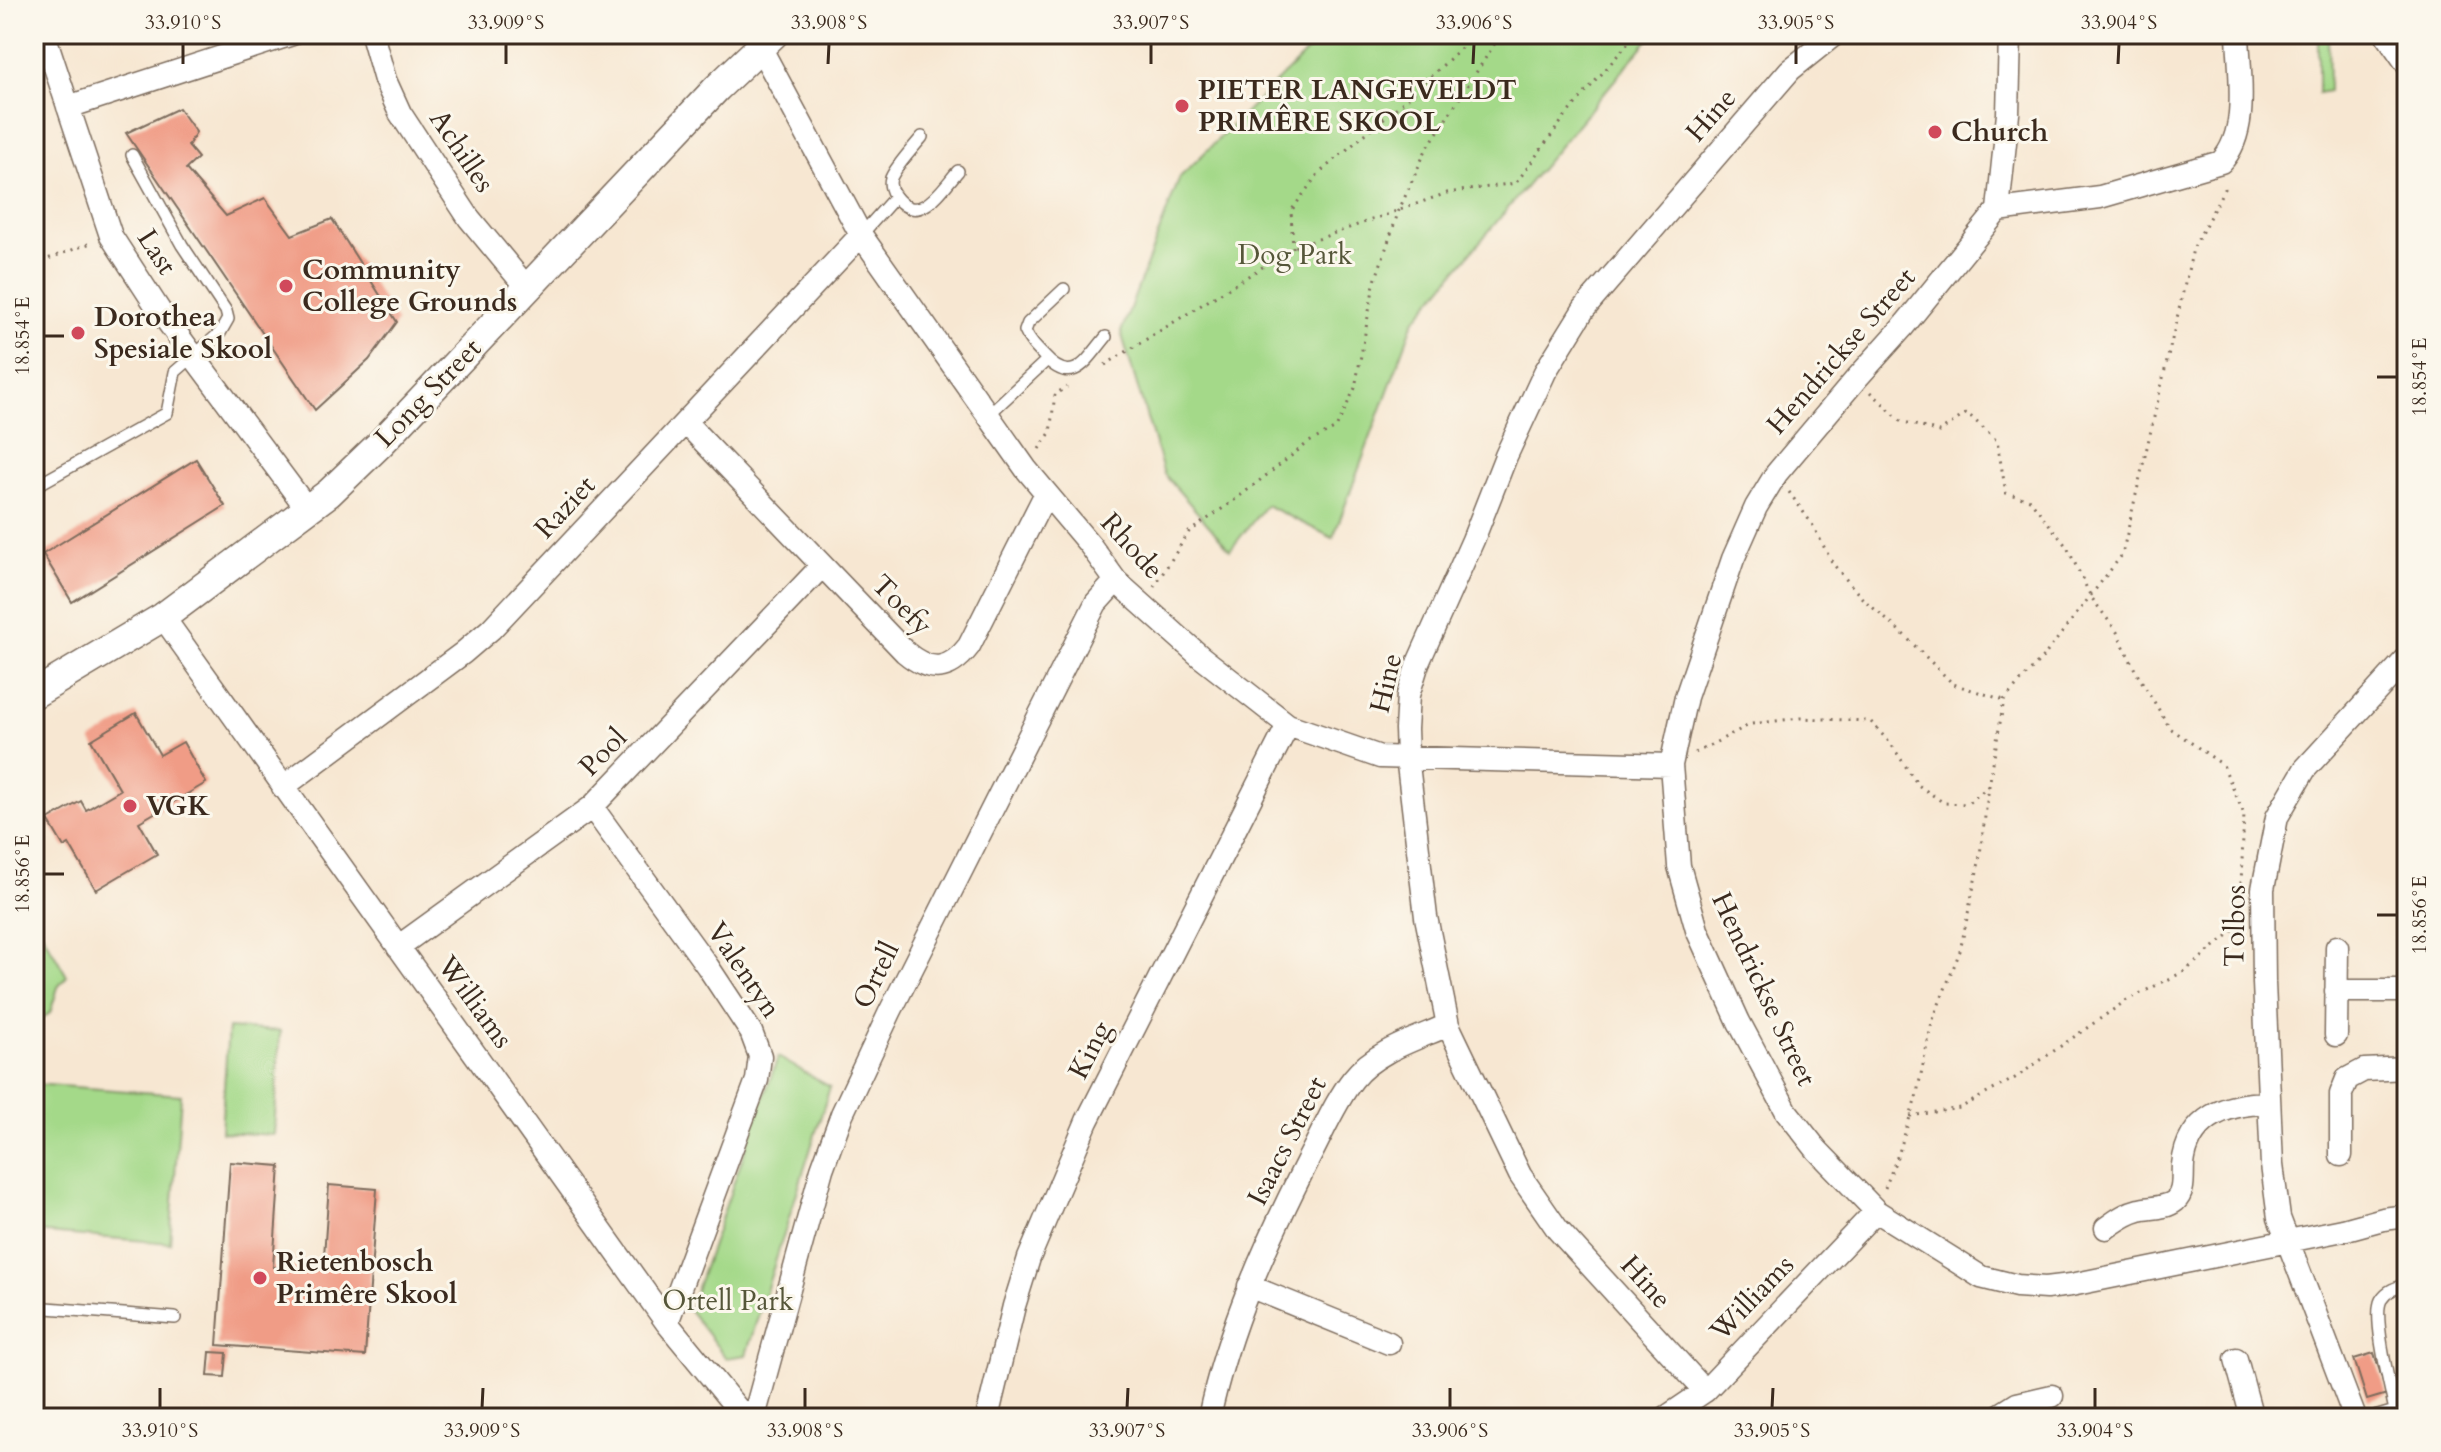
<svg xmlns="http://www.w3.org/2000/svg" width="2441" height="1452" viewBox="0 0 2441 1452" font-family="Cardo,serif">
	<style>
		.green { fill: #a4d989; stroke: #708254; stroke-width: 2 }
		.building { fill: #f09c86 }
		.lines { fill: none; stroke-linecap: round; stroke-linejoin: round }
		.service-casing { stroke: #7d6c5d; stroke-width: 14 }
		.minor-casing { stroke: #7d6c5d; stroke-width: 25 }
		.tertiary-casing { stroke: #7d6c5d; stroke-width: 31 }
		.path { stroke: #7d6c5d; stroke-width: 3; stroke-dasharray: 2 6; stroke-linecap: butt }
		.service { stroke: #fff; stroke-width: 11 }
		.minor { stroke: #fff; stroke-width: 22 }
		.tertiary { stroke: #fff; stroke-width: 28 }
		.ticks { fill: none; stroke: #3b2a1e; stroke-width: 3 }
		.poi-dot { fill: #d1495b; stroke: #fbf7ec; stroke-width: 3 }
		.labels { text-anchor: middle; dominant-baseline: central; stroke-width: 6; stroke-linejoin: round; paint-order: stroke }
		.poi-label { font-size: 28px; font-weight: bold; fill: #3b2a1e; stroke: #fbf7ec; text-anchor: start }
		.street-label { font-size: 28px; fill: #3b2a1e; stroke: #fbf7ec }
		.park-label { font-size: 28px; fill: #555639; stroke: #fbf7ec }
		.neatline { fill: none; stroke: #3b2a1e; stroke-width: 3 }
		.ticks-label { font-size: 20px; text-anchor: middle; fill: #3b2a1e }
	</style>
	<rect width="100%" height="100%" fill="#fbf7ec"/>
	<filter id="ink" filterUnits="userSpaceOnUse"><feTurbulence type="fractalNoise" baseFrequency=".0125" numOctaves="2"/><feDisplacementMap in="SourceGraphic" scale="16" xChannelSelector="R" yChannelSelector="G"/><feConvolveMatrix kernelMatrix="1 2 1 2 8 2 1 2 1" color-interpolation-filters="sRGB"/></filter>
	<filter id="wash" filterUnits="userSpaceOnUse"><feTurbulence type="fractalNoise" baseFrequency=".006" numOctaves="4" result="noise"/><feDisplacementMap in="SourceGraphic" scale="32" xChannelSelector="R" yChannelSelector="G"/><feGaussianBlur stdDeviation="1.8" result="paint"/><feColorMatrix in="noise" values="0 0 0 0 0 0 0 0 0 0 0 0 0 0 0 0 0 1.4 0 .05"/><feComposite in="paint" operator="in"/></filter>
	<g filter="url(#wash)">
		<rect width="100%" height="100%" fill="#f7e7d2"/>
		<path class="green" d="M1325 34H1653L1414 321 1333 538 1266 505 1230 550 1164 474 1121 332 1180 177Z
			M2318 34H2328L2329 91 2318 93Z
			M34 919 67 976 58 987 50 1013 34 1023Z
			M228 1028 280 1031 274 1135 221 1132Z
			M778 1057 830 1087 746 1355 726 1358 689 1310Z
			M34 1084 181 1095 170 1243 34 1232Z"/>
		<g id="blocks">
			<path class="building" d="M179 108 196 132 188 146 198 158 186 169 226 216 265 198 292 235 332 219 397 322 369 360 315 410 126 133Z
				M196 459 225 506 72 602 43 554Z
				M136 713 160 755 183 742 206 783 139 822 157 854 96 890 69 844 64 847 48 820 81 801 86 810 120 790 91 740Z
				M230 1162 280 1166 273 1267 323 1270 329 1185 377 1189 365 1356 217 1345Z
				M210 1352 227 1353 225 1377 208 1376Z
				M2374 1353 2387 1394 2367 1400 2354 1359Z"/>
		</g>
	</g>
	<g filter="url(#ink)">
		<use href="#blocks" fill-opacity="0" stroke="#7d6c5d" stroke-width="2"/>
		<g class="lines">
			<defs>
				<path id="service" d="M922 137C913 148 896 166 891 178 889 184 891 191 895 196 919 228 941 190 958 171
					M861 235 895 197
					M1064 289 1028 323 1025 331C1029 341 1036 348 1044 356 1073 388 1086 361 1106 337
					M988 415 1047 360
					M34 487 167 413 175 372 220 333 228 319 226 311 182 245 132 155
					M34 1307 175 1318
					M2395 1411C2391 1390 2372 1317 2381 1300 2387 1290 2397 1287 2407 1285
					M2371 1418 2395 1411V1417"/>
				<path id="minor" d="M44 34 111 236 159 310 308 510
					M372 34 385 80 400 113 469 218 527 288
					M2238 34C2239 73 2250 132 2221 162L2100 197 1998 210 1902 328 1857 378 1776 474 1756 507 1733 559 1686 697 1671 765 1679 866 1697 930 1739 1022 1787 1112 1817 1150 1876 1211 1956 1261 1981 1277 2017 1286 2046 1288 2071 1285 2343 1230 2383 1219 2407 1216
					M2386 34 2407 64
					M760 47 861 235 1026 469 1090 545 1116 581 1201 657 1288 725 1380 757 1671 765
					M68 107 292 34
					M1998 210 2008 114 2010 34
					M686 423 905 652C930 673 949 672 969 646L1046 493
					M163 617 667 1323 745 1418
					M283 787 463 653 491 629 861 235
					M592 807 708 967 751 1032 760 1056 757 1080 667 1323
					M398 947 592 807 822 566
					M2336 991H2407
					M2336 1035 2337 947
					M2341 1155V1094L2347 1079 2364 1070 2407 1068
					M2106 1228C2116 1221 2126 1213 2139 1210 2150 1207 2165 1209 2175 1201 2185 1192 2182 1177 2183 1165 2188 1117 2227 1103 2269 1103
					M1249 1286 1389 1343
					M2236 1359 2252 1418
					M1705 1391 1558 1230 1520 1175 1448 1025 1426 917 1407 756 1406 729 1408 695 1418 663 1473 540 1506 456 1545 372 1584 309 1790 70 1835 34
					M744 1418 757 1406 822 1169 842 1114 890 1012 1096 603 1116 581
					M987 1418 1014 1306 1029 1258 1087 1121 1288 725
					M1209 1418C1228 1327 1267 1241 1309 1158 1323 1132 1335 1102 1353 1079 1375 1051 1417 1039 1448 1025
					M1665 1418 1705 1391 1876 1211
					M1995 1418 2017 1404 2052 1396
					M2355 1418 2279 1218 2272 1165 2264 983 2263 889 2277 817 2305 769 2407 658"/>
				<path id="tertiary" d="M34 694 163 617 329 493 381 443 717 88 774 34"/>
			</defs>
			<use href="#service" class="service-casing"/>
			<use href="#minor" class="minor-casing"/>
			<use href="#tertiary" class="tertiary-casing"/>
			<path class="path" d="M1293 248 1291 211 1318 174 1409 97 1476 34
				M34 264 91 243
				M1105 365 1293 248 1447 193 1516 183 1567 114 1636 34
				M1871 392 1901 421 1939 432 1967 413 1997 441 2006 493 2030 500 2067 547 2091 597 2117 632 2136 672 2170 728 2223 765 2244 814 2241 885
				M1039 449 1050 433 1055 394 1067 387
				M1789 492 1812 524 1833 564 1862 598 1903 634 1953 684 2004 700
				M1154 587 1189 532 1236 499 1309 442 1336 428 1355 388 1374 284 1399 210 1426 150 1501 34
				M1695 753 1751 724 1800 718 1870 721 1891 744 1918 785 1944 803 1967 804 1988 787
				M1910 1116 1960 1108 2015 1078 2127 1000 2185 971 2239 926 2241 892
				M1885 1188 1900 1149 1916 1098 1932 1022 1960 951 1979 862 1989 786 2004 700 2044 656 2122 555 2193 249 2224 189 2223 182"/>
			<use href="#service" class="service"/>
			<use href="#minor" class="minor"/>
			<use href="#tertiary" class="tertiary"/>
		</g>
	</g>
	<path class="ticks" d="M183 64V44M506 64V44M828 64 829 44M1151 64V44M1473 64 1474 44M1796 64V44M2118 64 2119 44M44 336H64M2377 377H2397M44 874H64M2377 915H2397M160 1408V1388M482 1408 483 1388M805 1408V1388M1127 1408 1128 1388M1450 1408V1388M1772 1408 1773 1388M2095 1408V1388"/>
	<g class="poi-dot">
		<circle cx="1182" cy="106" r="8"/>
		<circle cx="1935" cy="132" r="8"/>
		<circle cx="286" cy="286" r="8"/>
		<circle cx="78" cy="333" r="8"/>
		<circle cx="130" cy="806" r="8"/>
		<circle cx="260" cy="1278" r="8"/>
	</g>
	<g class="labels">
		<g class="poi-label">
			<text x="1198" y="90">PIETER LANGEVELDT<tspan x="1198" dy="32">PRIMÊRE SKOOL</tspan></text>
			<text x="1951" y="132">Church</text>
			<text x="302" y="270">Community<tspan x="302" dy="32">College Grounds</tspan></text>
			<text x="94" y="317">Dorothea<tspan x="94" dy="32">Spesiale Skool</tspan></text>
			<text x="146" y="806">VGK</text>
			<text x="276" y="1262">Rietenbosch<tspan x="276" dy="32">Primêre Skool</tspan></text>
		</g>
		<g class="street-label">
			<text transform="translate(1711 115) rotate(-49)">Hine</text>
			<text transform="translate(462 151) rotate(56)">Achilles</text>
			<text transform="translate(157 252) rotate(57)">Last</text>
			<text transform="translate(1841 351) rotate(-49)">Hendrickse Street</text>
			<text transform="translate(428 393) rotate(-46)">Long Street</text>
			<text transform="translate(565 507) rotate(-47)">Raziet</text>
			<text transform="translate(1132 546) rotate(48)">Rhode</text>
			<text transform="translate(902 605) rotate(45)">Toefy</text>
			<text transform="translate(1386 683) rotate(-77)">Hine</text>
			<text transform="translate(603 752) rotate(-46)">Pool</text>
			<text transform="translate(2235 926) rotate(-89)">Tolbos</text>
			<text transform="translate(744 970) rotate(56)">Valentyn</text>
			<text transform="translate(876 975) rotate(-64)">Ortell</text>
			<text transform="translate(1764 989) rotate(65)">Hendrickse Street</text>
			<text transform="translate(475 1002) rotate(54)">Williams</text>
			<text transform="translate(1090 1050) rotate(-63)">King</text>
			<text transform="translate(1287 1141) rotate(-63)">Isaacs Street</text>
			<text transform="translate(1646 1282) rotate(48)">Hine</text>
			<text transform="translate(1752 1298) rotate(-46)">Williams</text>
		</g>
		<g class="park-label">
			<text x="1295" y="255">Dog Park</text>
			<text x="728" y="1301">Ortell Park</text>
		</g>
	</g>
	<rect width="2441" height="1452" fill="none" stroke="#fbf7ec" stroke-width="88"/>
	<rect x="44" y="44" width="2353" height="1364" class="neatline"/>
	<g class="ticks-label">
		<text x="183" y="29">33.910°S</text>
		<text x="506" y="29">33.909°S</text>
		<text x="829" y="29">33.908°S</text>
		<text x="1151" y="29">33.907°S</text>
		<text x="1474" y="29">33.906°S</text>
		<text x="1796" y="29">33.905°S</text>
		<text x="2119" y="29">33.904°S</text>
		<text transform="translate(22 336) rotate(-90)" y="7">18.854°E</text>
		<text transform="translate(2419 377) rotate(-90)" y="7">18.854°E</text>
		<text transform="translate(22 874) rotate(-90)" y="7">18.856°E</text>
		<text transform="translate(2419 915) rotate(-90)" y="7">18.856°E</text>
		<text x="160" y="1437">33.910°S</text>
		<text x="482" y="1437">33.909°S</text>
		<text x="805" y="1437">33.908°S</text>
		<text x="1127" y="1437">33.907°S</text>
		<text x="1450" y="1437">33.906°S</text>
		<text x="1772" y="1437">33.905°S</text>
		<text x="2095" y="1437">33.904°S</text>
	</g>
</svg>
